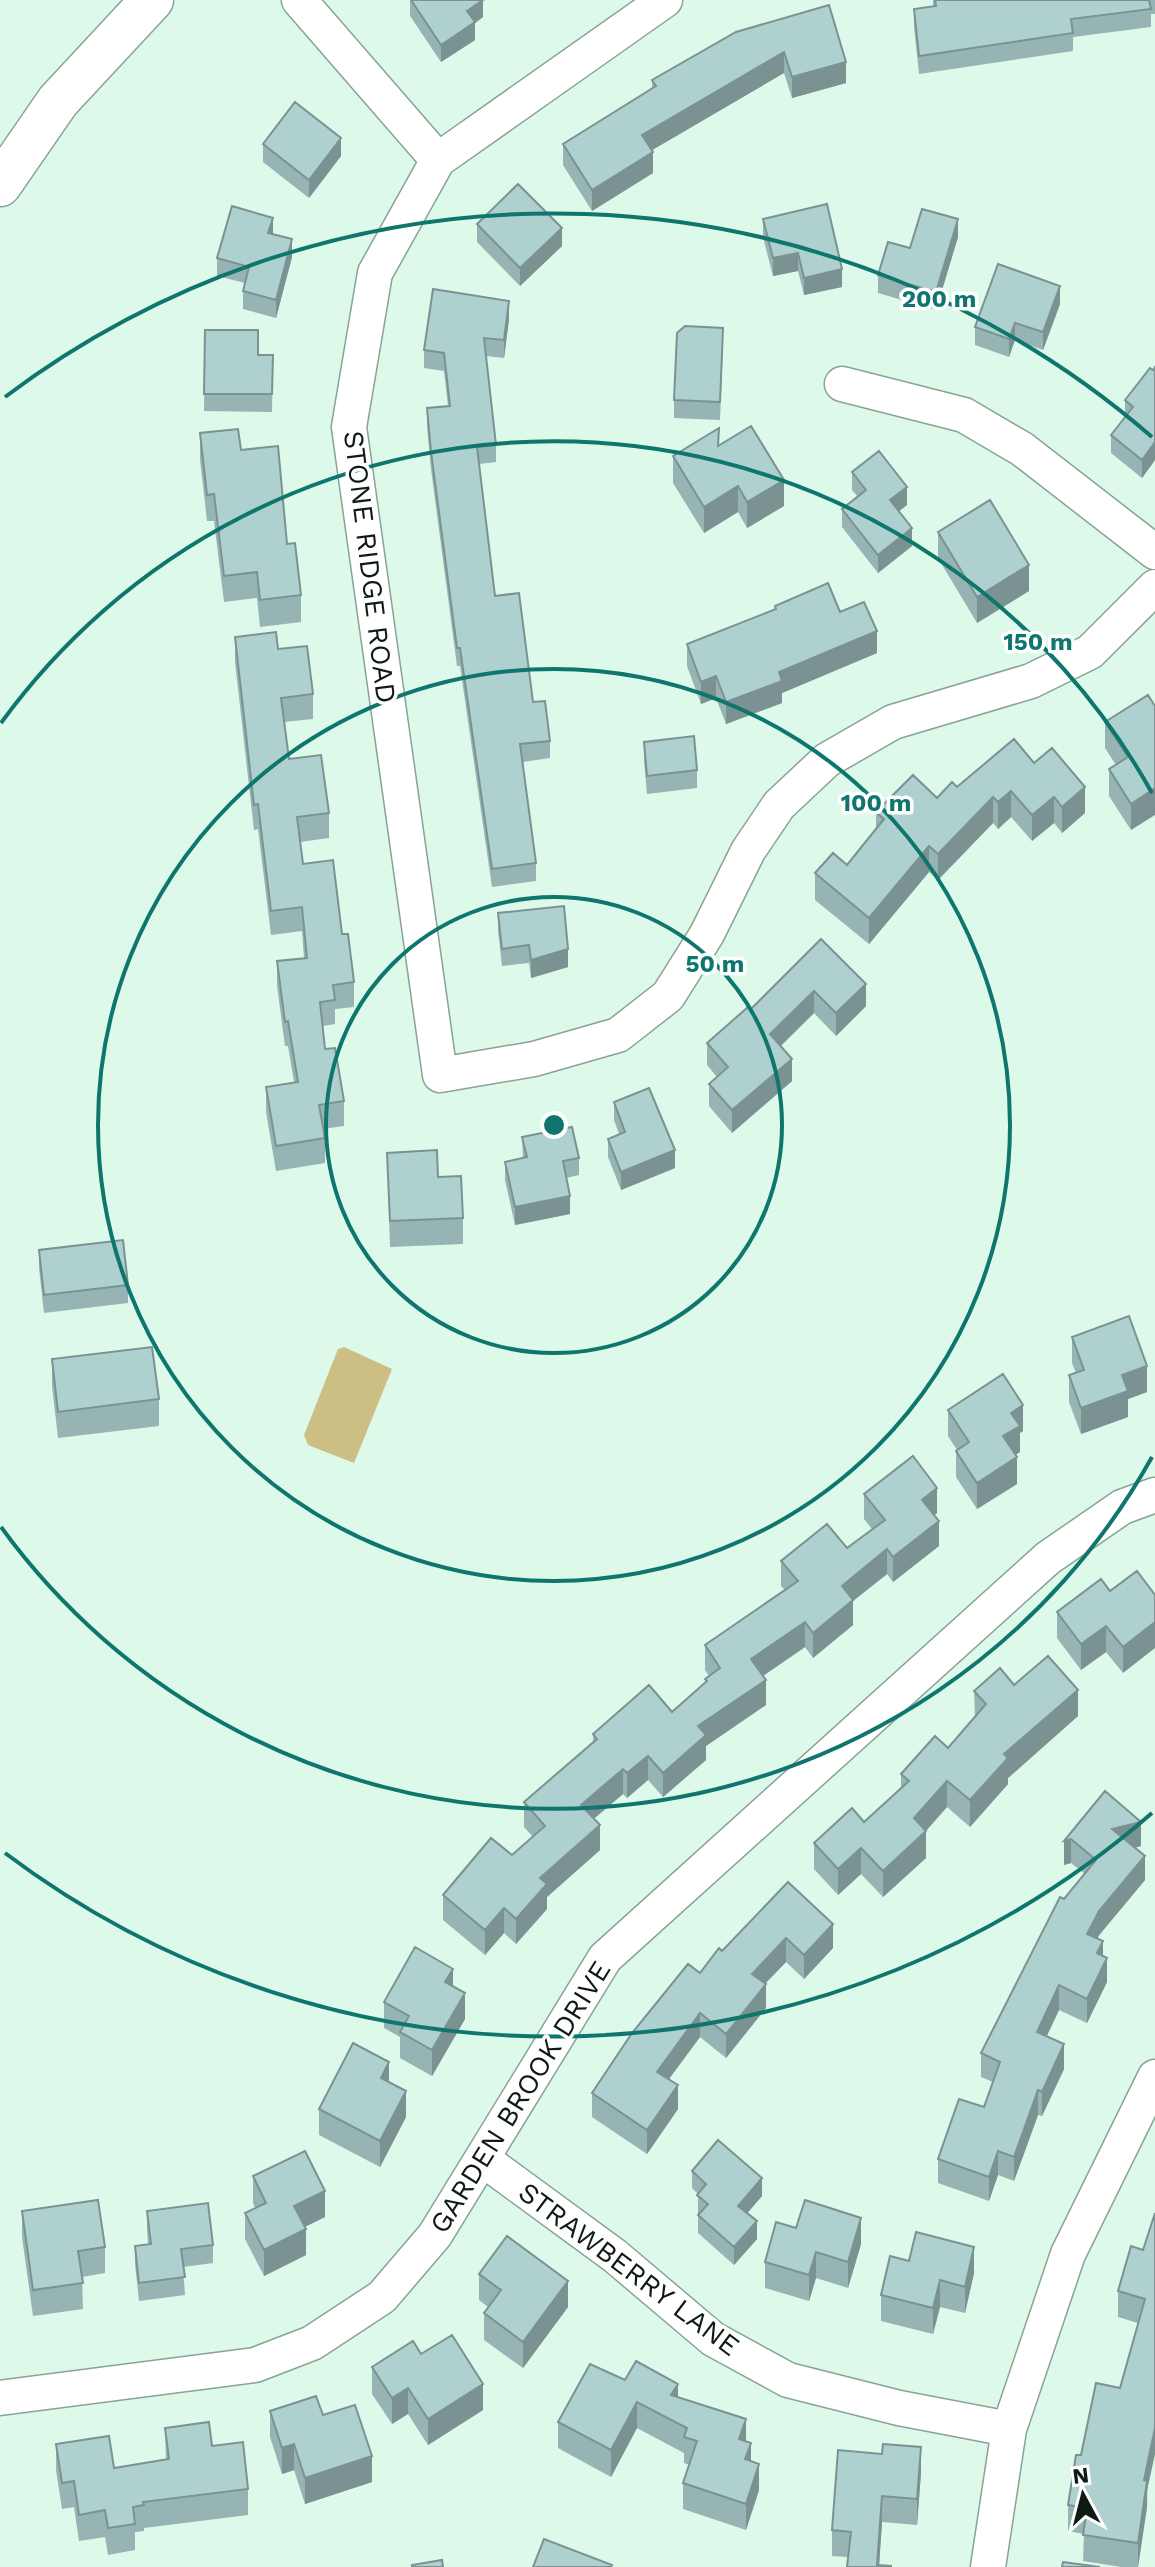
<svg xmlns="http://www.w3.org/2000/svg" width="1155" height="2567" viewBox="0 0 1155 2567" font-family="'Work Sans',sans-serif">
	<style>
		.green { fill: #cdbe83 }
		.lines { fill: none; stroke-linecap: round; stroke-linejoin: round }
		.minor-casing { stroke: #89a395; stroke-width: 37 }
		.tertiary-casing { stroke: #89a395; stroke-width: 45 }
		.minor { stroke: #fff; stroke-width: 34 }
		.tertiary { stroke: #fff; stroke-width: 42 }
		.wall { fill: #96b4b3 }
		.shaded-wall { fill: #7a9292 }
		.building { fill: #aed1d0; stroke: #7a9292; stroke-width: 2 }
		.ring { fill: none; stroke: #0f766e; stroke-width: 4 }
		.labels { text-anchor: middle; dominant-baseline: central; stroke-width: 7; stroke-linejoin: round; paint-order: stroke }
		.street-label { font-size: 28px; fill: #101a15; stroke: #fefefe }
		.centre { fill: #0f766e; stroke: #fefefe; stroke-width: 4 }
		.ring-label { font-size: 24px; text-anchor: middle; font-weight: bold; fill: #0f766e; stroke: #fefefe; stroke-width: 7; stroke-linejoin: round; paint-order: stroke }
	</style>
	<rect width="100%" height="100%" fill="#dcf9e9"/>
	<path class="green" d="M344 1347 392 1369 354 1463 308 1445 304 1435 338 1349Z"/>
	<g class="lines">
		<defs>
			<path id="minor" d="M299 0 438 160
				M665 0 438 160 375 273 349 427 440 1075 534 1059 618 1035 668 996 707 934 748 851 779 805 827 760 893 722 1031 681 1090 652 1155 587
				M842 384 964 415 1022 449 1155 552
				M484 2160 615 2256 713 2339 788 2380 899 2408 1009 2429
				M0 2398 255 2365 312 2343 382 2297 435 2235 605 1958 1048 1558 1122 1507 1155 1495
				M988 2567 1009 2429 1068 2254 1155 2077"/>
			<path id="tertiary" d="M0 185 58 101 152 0"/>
		</defs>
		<use href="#minor" class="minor-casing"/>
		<use href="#tertiary" class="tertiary-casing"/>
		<use href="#minor" class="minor"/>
		<use href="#tertiary" class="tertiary"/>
	</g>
	<path class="wall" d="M410 0H483V17L475 23V40L441 62 410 16Z
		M933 0H1155V14H1151V27L1073 37V51L919 74 914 27V9L933 7Z
		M829 5 846 83 792 98 784 73 652 150 653 173 592 211 563 165V144L652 88V80Z
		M263 144 341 156 309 198 263 162Z
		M763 219 842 287 804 295 798 271 773 276 763 237Z
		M477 224 562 246 520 286 477 242Z
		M273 234 292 257 276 318 243 309V291L245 283 217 276V258Z
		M958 237 936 310 878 293V275L910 248Z
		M1060 304 1043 350 1015 340 1009 357 975 345V327Z
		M509 319 504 358 486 356 496 445V462L479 464 495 596 533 702 550 741V758L523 762 536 863V881L492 887 460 666H457L431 469 427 426V408L448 406 444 371 424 368V350Z
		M205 330 258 355H273L272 412 204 411Z
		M723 346 720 420 674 418V400Z
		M1155 367V460L1142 478 1111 453V435L1125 418V400Z
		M200 433 241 450 287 544 301 595V622L260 627 257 598 224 602 214 521H207L200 459Z
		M719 446 784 506 747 528 738 512 704 533 673 483V456Z
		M852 472 907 505 899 511 912 546 878 573 842 527V509L858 497 852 490Z
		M938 532 1029 591 977 623 938 558Z
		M775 606 840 612 877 653 782 693V703L726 724 716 698 701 704 687 666V644L775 610Z
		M235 637 278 649 313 694V719L284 722 289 759 329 813V838L300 842 303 864 342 934 354 982V1007L335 1009V1024L323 1026 325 1049 344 1101V1126L323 1129 325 1138V1163L276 1171 266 1112V1087L294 1082 288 1046H285L277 986V961L304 958 302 931 271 935 258 829 254 830 235 662Z
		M1148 695 1131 830 1109 796V769L1116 765 1105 748V722Z
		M644 742 697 770V788L647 794 644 760Z
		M1034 763 1085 813 1062 833 1054 823 1032 841 1011 817 998 829 993 823 938 880 929 872 869 944 815 900V873L847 865 876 829V812L937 798 957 787Z
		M498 913 568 967 531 978 529 963 502 966 498 931Z
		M821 939 866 1006 836 1036 814 1013 781 1046 792 1081 732 1133 709 1106V1084L717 1077 707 1065V1043L750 1010Z
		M614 1102 675 1168 621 1190 608 1157V1139L619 1134 614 1120Z
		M522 1137 579 1158V1175L566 1178 570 1214 515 1225 505 1180V1162L523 1158Z
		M387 1153 438 1177 463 1218V1244L390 1247Z
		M39 1250 128 1285V1303L44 1313 39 1268Z
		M1072 1337 1147 1392 1128 1399V1417L1081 1434 1069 1402V1375L1076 1373 1072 1363Z
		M52 1359 159 1399V1426L58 1438 52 1386Z
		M948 1410 1023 1431 1020 1433V1452L1015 1455 1017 1484 977 1509 956 1477V1451L957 1450 948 1436Z
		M864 1494 937 1513 934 1515 939 1546 893 1582 887 1574 853 1601V1625L813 1658 805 1647 763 1676 766 1705 706 1746V1760L663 1797 648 1780 627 1798 623 1794 594 1819 600 1850 547 1897V1909L516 1944 504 1933 485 1955 443 1920V1895L512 1855 533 1837 524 1827V1802L593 1743V1734L672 1712 705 1683V1679L709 1676 705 1670V1645L785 1590 781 1586V1561L847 1548 872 1529 864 1519Z
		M1137 1571 1123 1673 1106 1652 1081 1670 1057 1638V1612L1110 1591Z
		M1014 1685 1078 1716 1008 1778V1784L970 1827 947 1807 926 1831V1858L883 1897 861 1874 838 1895 814 1869V1843L864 1822 901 1788V1774L948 1748 975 1717 974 1691Z
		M1105 1791 1141 1846 1135 1848 1145 1880 1097 1938 1103 1956 1107 1982 1087 2023 1059 2010 1046 2037 1064 2069 1042 2116 1038 2115 1014 2181 998 2175 989 2201 938 2183V2159L984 2107 993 2082 981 2077V2053L1064 1899 1085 1874 1071 1863 1064 1865V1841Z
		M788 1882 833 1948 804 1979 786 1962 765 1984 766 2008 726 2058 700 2037 669 2079 678 2109 647 2154 592 2117V2093L700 1973 722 1951Z
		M453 1986 465 2019 432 2076 400 2058V2037L384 2028V2002Z
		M389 2082 406 2117 380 2167 319 2135V2109Z
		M692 2171 762 2196 747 2213 757 2239 734 2265 698 2233V2194L692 2188Z
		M253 2176 325 2217 305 2227 306 2255 264 2276 245 2239V2213L255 2208 253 2203Z
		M22 2211 105 2247V2273L82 2277 83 2309 33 2316 22 2237Z
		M147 2211 213 2245V2263L183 2267 185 2295 139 2301 135 2264V2246L148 2244 147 2229Z
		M1155 2213 1147 2507 1138 2567H1121L1083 2561 1084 2534 1068 2531V2505L1081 2455 1120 2388 1138 2323 1118 2317V2291L1143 2250Z
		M796 2228 861 2244 848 2288 816 2278 809 2301 765 2288V2262Z
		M974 2273 965 2313 940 2307 933 2334 881 2321V2295Z
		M479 2274 568 2307 523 2368 484 2340V2313L488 2307 479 2300Z
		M421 2354 483 2410 428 2445 408 2414 392 2424 372 2394V2367Z
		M625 2380 678 2397 746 2442 759 2490 746 2530 683 2509V2483L689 2465 684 2463V2453L637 2428 611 2477 558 2448V2422Z
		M270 2411 323 2415 372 2482 305 2504 294 2470 282 2474 270 2437Z
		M165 2428 212 2446 248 2489V2515L144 2528V2531L135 2532V2550L108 2555 105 2537 79 2541 74 2507 62 2509 56 2470V2444L114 2468 166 2459Z
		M883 2444 921 2447V2473L917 2525 882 2522 879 2565 891 2567H847L848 2557 832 2556V2530L838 2450 882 2454Z"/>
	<path class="shaded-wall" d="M483 0V17L475 23V40L441 62V45L467 11Z
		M784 52V73L642 156V135Z
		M846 62V83L792 98V77Z
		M341 138V156L309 198V180Z
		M653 152V173L592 211V190Z
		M273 218V236L268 233Z
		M958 219V237L936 310V292Z
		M562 228V246L520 286V268Z
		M292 239V257L276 318V300Z
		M798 253V271L773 276V258Z
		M842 269V287L804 295V278Z
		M1060 286V304L1043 350V332Z
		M509 301V319L504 358V340Z
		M1015 323V340L1009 357V339Z
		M1155 442V460L1142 478V460Z
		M784 480V506L747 528V502Z
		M738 486V512L704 533V507Z
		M907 487V505L890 518V500Z
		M912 528V546L878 573V555Z
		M1029 565V591L977 623V597Z
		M877 631V653L782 693V703L726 724V702L779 672Z
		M716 676V698L701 704V682Z
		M1085 787V813L1062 833V807Z
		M1155 788V815L1131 830V804Z
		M1011 791V817L998 829V802Z
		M993 797V823L938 880V854Z
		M1054 797V823L1032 841V815Z
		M929 846V872L869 944V918Z
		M568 949V967L531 978V960Z
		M866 984V1006L836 1036V1013Z
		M814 991V1013L770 1056V1034Z
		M792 1059V1081L732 1133V1110Z
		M675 1150V1168L621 1190V1172Z
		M570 1196V1214L515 1225V1207Z
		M1147 1366V1392L1128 1399V1417L1081 1434V1408L1122 1375Z
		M1023 1405V1431L1020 1433V1452L1003 1462V1436L1011 1413Z
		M1017 1457V1484L977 1509V1483Z
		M937 1488V1513L922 1525V1500Z
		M939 1521V1546L893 1582V1557Z
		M887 1549V1574L853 1601V1625L813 1658V1633L842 1586Z
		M805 1622V1647L751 1684V1659Z
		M1155 1622V1648L1123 1673V1647Z
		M1106 1626V1652L1081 1670V1644Z
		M766 1680V1705L706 1746V1760L663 1797V1773L698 1726Z
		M1078 1690V1716L1008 1778V1784L970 1827V1800L1004 1754Z
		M648 1756V1780L627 1798V1773Z
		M623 1769V1794L581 1829V1805Z
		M947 1781V1807L923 1834 926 1831V1858L883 1897V1871L914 1818Z
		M1141 1822V1846L1112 1853V1829Z
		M600 1825V1850L547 1897V1909L516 1944V1919L540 1878Z
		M1071 1839V1863L1064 1865V1841Z
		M861 1848V1874L838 1895V1869Z
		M1145 1856V1880L1099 1935 1087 1958V1934L1099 1911Z
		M504 1908V1933L485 1955V1930Z
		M833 1924V1948L804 1979V1955Z
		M786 1938V1962L752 1997V1974Z
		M1103 1941V1966L1097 1953Z
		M1107 1958V1982L1087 2023V1999Z
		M453 1969V1995L445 1982Z
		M766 1984V2008L726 2058V2034Z
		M1059 1985V2010L1037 2057V2032Z
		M465 1993V2019L432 2076V2050Z
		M700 2013V2037L657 2095V2072Z
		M1064 2044V2069L1042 2116V2092Z
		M389 2062V2088L381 2078Z
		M678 2085V2109L647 2154V2130Z
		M1038 2090V2115L1014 2181V2157Z
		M406 2091V2117L380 2167V2141Z
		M998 2151V2175L989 2201V2177Z
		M762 2178V2196L738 2224V2206Z
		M325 2191V2217L294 2232V2206Z
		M861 2218V2244L848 2288V2262Z
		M757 2221V2239L734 2265V2247Z
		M306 2229V2255L264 2276V2250Z
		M974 2247V2273L965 2313V2287Z
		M816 2252V2278L809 2301V2275Z
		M940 2280V2307L933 2334V2308Z
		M568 2281V2307L523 2368V2342Z
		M483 2384V2410L428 2445V2419Z
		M678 2384V2410L671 2395Z
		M408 2388V2414L392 2424V2398Z
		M637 2402V2428L611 2477V2450Z
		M746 2419V2446L739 2439Z
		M1155 2428V2454L1147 2491V2507L1138 2567V2543L1144 2480Z
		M751 2443V2470L745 2459Z
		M294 2444V2470L282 2474V2448Z
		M921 2447V2473L917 2525V2499Z
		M372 2456V2482L305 2504V2478Z
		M759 2464V2490L746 2530V2504Z
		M882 2496V2522L879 2567H877Z"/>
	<path class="building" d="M411 0H483L467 11 475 22 441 45Z
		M935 0H1149L1151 9 1071 19 1073 33 919 56 914 9 936 6Z
		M829 5 846 62 792 77 784 52 642 135 653 152 592 190 563 144 656 86 652 80 736 32Z
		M295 102 341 138 309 180 263 144Z
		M518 184 562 228 520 268 477 224Z
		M827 204 842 269 804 278 798 253 773 258 763 219Z
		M232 206 273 218 268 233 292 239 276 300 243 291 249 267 217 258Z
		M922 209 958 219 936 292 878 275 888 242 910 248Z
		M998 264 1060 286 1043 332 1015 323 1009 339 975 327Z
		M433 289 509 301 504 340 484 338 496 445 477 447 495 596 519 593 533 702 545 701 550 741 520 744 536 863 492 869 460 648H457L431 452 427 408 450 406 444 353 424 350Z
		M685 326 723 328 720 402 674 400 677 333Z
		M205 330H258V355H273L272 394H204Z
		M1155 367V442L1142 460 1111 435 1133 407 1125 400 1150 368 1153 370Z
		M751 426 784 480 747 502 738 486 704 507 673 456 719 428 718 446Z
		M238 429 241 450 278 446 287 544 295 543 301 595 260 600 257 572 224 576 214 494 207 495 200 433Z
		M879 451 907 487 890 500 912 528 878 555 842 509 866 490 852 472Z
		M990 500 1029 565 977 597 938 532Z
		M828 583 840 612 864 602 877 631 779 672 782 681 726 702 716 676 701 682 687 644 776 609 775 606Z
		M276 632 278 649 307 646 313 694 281 698 289 759 321 755 329 813 297 817 303 864 333 860 342 934H348L354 982 333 985 335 1000 320 1002 325 1049 335 1048 344 1101 319 1105 325 1138 276 1146 266 1087 298 1082 288 1021 285 1022 277 961 307 958 302 907 271 911 258 804 254 805 235 637Z
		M1148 695 1155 706V788L1131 804 1109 769 1128 757 1105 722Z
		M694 736 697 770 647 776 644 742Z
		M1014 739 1034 763 1052 748 1085 787 1062 807 1054 797 1032 815 1011 791 998 802 993 797 938 854 929 846 869 918 815 873 833 853 847 865 884 819 876 812 913 775 937 798 952 782 957 787Z
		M564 906 568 949 531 960 529 945 502 949 498 913Z
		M821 939 866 984 836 1013 814 991 770 1034 792 1059 732 1110 709 1084 728 1067 707 1043 748 1007 750 1010Z
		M649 1088 675 1150 621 1172 608 1139 625 1132 614 1102Z
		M572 1127 579 1158 563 1161 570 1196 515 1207 505 1162 527 1157 522 1137Z
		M437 1150 438 1177 461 1176 463 1218 390 1221 387 1153Z
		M123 1240 128 1285 44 1295 39 1250Z
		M1129 1316 1147 1366 1122 1375 1128 1391 1081 1408 1069 1375 1084 1370 1072 1337Z
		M152 1347 159 1399 58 1412 52 1359Z
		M1003 1374 1023 1405 1011 1413 1020 1426 1003 1436 1017 1457 977 1483 956 1451 969 1442 948 1410Z
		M913 1456 937 1488 922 1500 939 1521 893 1557 887 1549 842 1586 853 1600 813 1633 805 1622 751 1659 766 1680 698 1726 706 1735 663 1773 648 1756 627 1773 623 1769 581 1805 600 1825 540 1878 547 1884 516 1919 504 1908 485 1930 443 1895 491 1838 512 1855 545 1826 524 1802 597 1739 593 1734 649 1685 672 1712 707 1681 705 1679 720 1668 705 1645 798 1581 781 1561 827 1524 847 1548 885 1520 864 1494Z
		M1137 1571 1155 1595V1622L1123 1647 1106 1626 1081 1644 1057 1612 1101 1579 1110 1591Z
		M1048 1656 1078 1690 1004 1754 1008 1758 970 1800 947 1781 914 1818 926 1831 883 1871 861 1848 838 1869 814 1843 852 1808 864 1822 909 1781 901 1774 935 1736 948 1748 986 1704 974 1691 1000 1668 1014 1685Z
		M1105 1791 1141 1822 1112 1829 1145 1856 1099 1911 1087 1934 1103 1941 1097 1953 1107 1958 1087 1999 1059 1985 1037 2032 1064 2044 1042 2092 1038 2090 1014 2157 998 2151 989 2177 938 2159 959 2099 984 2107 1000 2062 981 2053 1060 1897 1064 1899 1096 1860 1071 1839 1064 1841Z
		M788 1882 833 1924 804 1955 786 1938 752 1974 766 1984 726 2034 700 2013 657 2072 678 2085 647 2130 592 2093 632 2033 688 1964 700 1973 719 1948 722 1951Z
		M415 1947 453 1969 445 1982 465 1993 432 2050 400 2032 409 2016 384 2002Z
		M353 2043 389 2062 381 2078 406 2091 380 2141 319 2109Z
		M718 2140 762 2178 738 2206 757 2221 734 2247 698 2215 708 2204 697 2195 706 2184 692 2171Z
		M305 2151 325 2191 294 2206 306 2229 264 2250 245 2213 266 2203 253 2176Z
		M98 2200 105 2247 78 2251 83 2283 33 2290 22 2211Z
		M805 2200 861 2218 848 2262 816 2252 809 2275 765 2262 776 2222 796 2228Z
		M208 2203 213 2245 181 2249 185 2277 139 2283 135 2246 151 2244 147 2211Z
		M1155 2213V2428L1144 2480 1147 2481 1138 2543 1083 2535 1087 2508 1068 2505 1076 2455H1081L1096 2383 1120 2388 1145 2299 1118 2291 1131 2246 1143 2250Z
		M916 2232 974 2247 965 2287 940 2280 933 2308 881 2295 890 2256 909 2261Z
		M507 2236 568 2281 523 2342 484 2313 501 2290 479 2274Z
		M452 2335 483 2384 428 2419 408 2388 392 2398 372 2367 413 2341 421 2354Z
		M636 2361 678 2384 671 2395 746 2419 739 2439 751 2443 745 2459 759 2464 746 2504 683 2483 697 2441 684 2437 687 2428 637 2402 611 2450 558 2422 590 2364 625 2380Z
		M316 2396 323 2415 355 2405 372 2456 305 2478 294 2444 282 2448 270 2411Z
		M209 2422 212 2446 243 2442 248 2489 143 2502 144 2505 133 2507 135 2524 108 2528 105 2510 79 2515 74 2481 62 2483 56 2444 109 2436 114 2468 169 2459 165 2428Z
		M883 2444 921 2447 917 2499 882 2496 877 2565 891 2566V2567H847L851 2532 832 2530 838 2450 882 2454Z
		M544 2539 612 2565 611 2567H533Z
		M442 2560 443 2567H412V2565Z
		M1063 2562 1100 2567H1062Z"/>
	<g class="ring">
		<circle cx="554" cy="1125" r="228"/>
		<circle cx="554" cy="1125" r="456"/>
		<path d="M1152 1457A684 684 0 0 1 1 1527M1 723A684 684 0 0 1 1152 793"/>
		<path d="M1152 1813A912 912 0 0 1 5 1853M5 397A912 912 0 0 1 1152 437"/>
	</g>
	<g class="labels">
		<g class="street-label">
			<text transform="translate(370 567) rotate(83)">STONE RIDGE ROAD</text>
			<text transform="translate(520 2097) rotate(-58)">GARDEN BROOK DRIVE</text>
			<text transform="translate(629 2269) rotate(37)">STRAWBERRY LANE</text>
		</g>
	</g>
	<circle cx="554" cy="1125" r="12" class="centre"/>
	<g class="ring-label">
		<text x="939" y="307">200 m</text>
		<text x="1038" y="650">150 m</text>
		<text x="876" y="811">100 m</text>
		<text x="715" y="972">50 m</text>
	</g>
	<g transform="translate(1083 2495) rotate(353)" stroke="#fefefe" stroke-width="6" paint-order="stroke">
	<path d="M0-6L14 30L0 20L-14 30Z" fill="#101a15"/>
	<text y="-12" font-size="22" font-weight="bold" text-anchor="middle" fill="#101a15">N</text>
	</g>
</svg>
